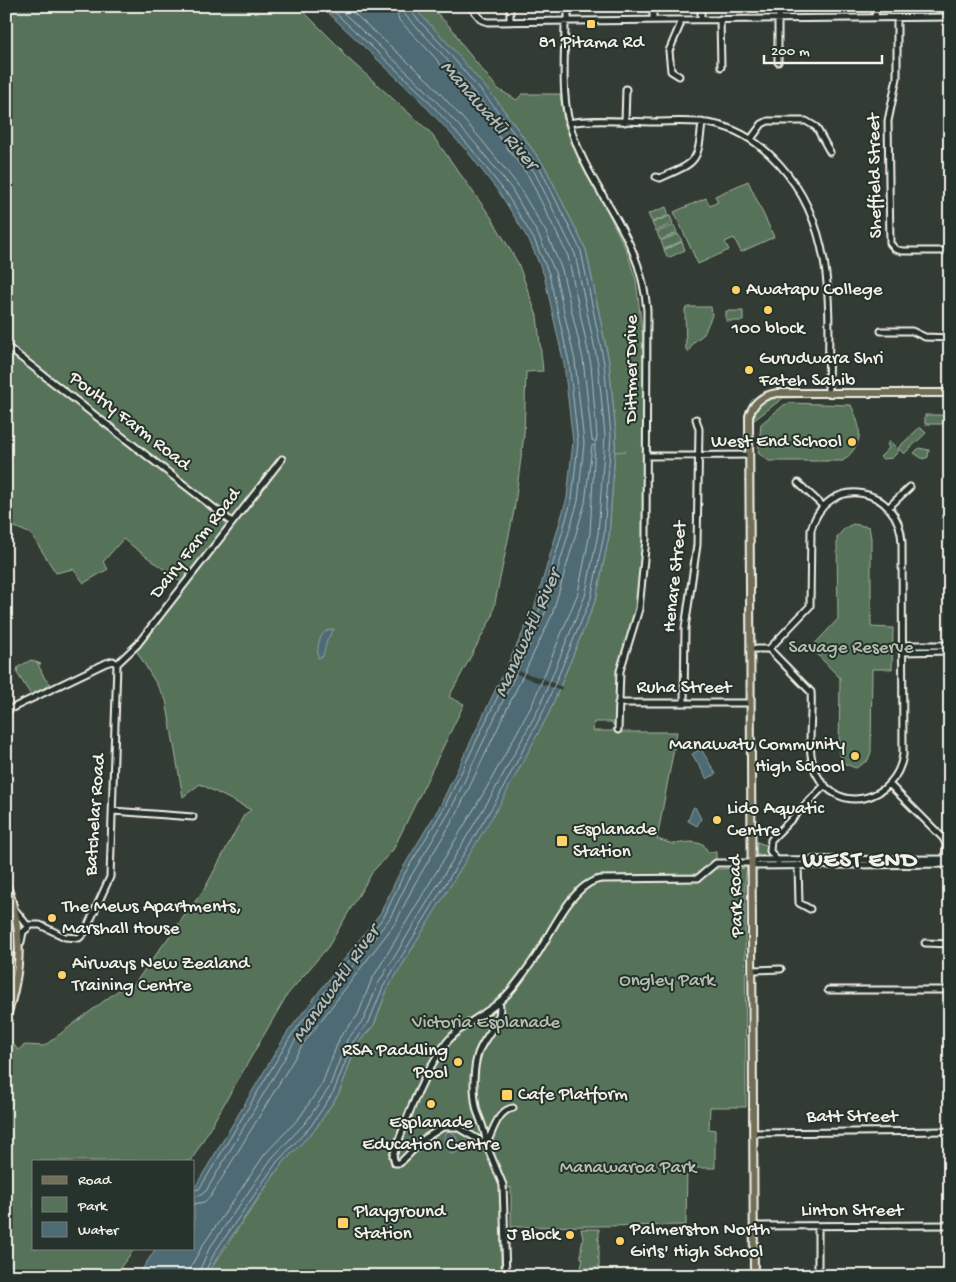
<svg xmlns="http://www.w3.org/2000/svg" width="956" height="1282" viewBox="0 0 956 1282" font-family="'Gochi Hand',sans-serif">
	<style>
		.green { fill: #56735a; stroke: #a5b2a1 }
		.water { fill: #4d6b74; stroke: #90a1a2 }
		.pier { fill: #333c34 }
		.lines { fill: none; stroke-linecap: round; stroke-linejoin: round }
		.shore { stroke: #b1bbba; stroke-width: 1 }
		.stream { stroke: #90a1a2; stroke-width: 1 }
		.minor-casing { stroke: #f4f1e8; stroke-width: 9 }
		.major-casing { stroke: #f4f1e8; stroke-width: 10 }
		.minor { stroke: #26332d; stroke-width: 5 }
		.major { stroke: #716e59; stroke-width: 6 }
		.poi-dot { fill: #ffd166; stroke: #26332d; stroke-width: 2 }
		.labels { text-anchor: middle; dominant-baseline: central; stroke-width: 4; stroke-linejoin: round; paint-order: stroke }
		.poi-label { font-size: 19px; fill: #f4f1e8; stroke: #26332d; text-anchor: start }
		.street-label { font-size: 19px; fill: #f4f1e8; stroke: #26332d }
		.park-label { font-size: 19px; fill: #b5bfaf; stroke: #26332d }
		.water-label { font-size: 20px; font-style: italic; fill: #b1bbba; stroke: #26332d }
		.district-label { font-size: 24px; font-weight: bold; letter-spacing: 1px; fill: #f4f1e8; stroke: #26332d }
	</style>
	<rect width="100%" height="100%" fill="#333c34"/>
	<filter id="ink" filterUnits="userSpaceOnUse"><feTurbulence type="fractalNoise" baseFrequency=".02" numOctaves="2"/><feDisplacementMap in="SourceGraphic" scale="10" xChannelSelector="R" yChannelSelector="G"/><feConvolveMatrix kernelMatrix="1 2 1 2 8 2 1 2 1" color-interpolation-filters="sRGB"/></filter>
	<g filter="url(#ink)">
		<path class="green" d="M6 6H298L342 50 343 54 430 132 491 217 518 263 537 316 543 371 526 372 524 435 514 511 492 617 449 697 464 704 393 850 373 871 328 947 287 995 191 1161H34V1248H135L114 1276H23L6 1262V1044L9 1039 18 1050 25 1045 44 1046 124 986 129 991 205 888 244 815 251 810 200 784 183 797 166 700 136 650 186 586 123 539 103 562 108 569 84 583 73 569 56 573 31 534 10 525 6 526Z
			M412 6H430L454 31 462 45 498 89 517 100 522 94H560L564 123 582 165 602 200 627 252 636 280 644 346V527L636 609 617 672 615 725H613L612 722H594L593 731H612L614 728 618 732H677L657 839 673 844 691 842 703 844 708 852H716V869L747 868 745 881 746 1107H710L709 1129 715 1130V1168H687L686 1225 511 1227V1187L501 1191V1276H206L281 1165 316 1128 339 1093 357 1044 374 1025 387 990 468 855 549 713 596 599 609 536 616 435 609 362 586 250 545 167 497 101Z
			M748 181 774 237 741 252 734 238 725 242 729 250 698 264 674 212 706 198 710 206 718 202 715 196Z
			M666 207 669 215 652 222 648 214Z
			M670 216 673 223 656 231 652 223Z
			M674 225 677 233 660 240 657 232Z
			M678 234 682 241 664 249 661 241Z
			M682 242 685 250 668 258 664 250Z
			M688 307H711L712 315 704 334 694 342 688 352 686 350 685 309Z
			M726 311H743V321H726Z
			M880 396 783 398 753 421 752 460C753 432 745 399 783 397Z
			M790 403 851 405C862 429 865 442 843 461H769L758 453 761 424 784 405Z
			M925 415H943V424H925Z
			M920 427 926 433 904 454 898 448Z
			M890 441 899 451 892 458 883 459 880 457 889 448 887 444Z
			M919 448 929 450 928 457 923 459 914 453Z
			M853 524 869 527 871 538V627L893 628 892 669H872L871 752 868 760 856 768 845 764 839 753 840 678 811 648 838 619 837 537 845 528Z
			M31 660 41 664H38L45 679 51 684 31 695 17 673 18 667Z
			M757 842 766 845 769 854 767 856 755 854 754 845Z
			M6 896C17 929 17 952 13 986V960L6 930Z
			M581 1229H599V1238L597 1239H599V1248H597L599 1249V1258H597L599 1259V1268H581L583 1258H581V1249L583 1248H581L583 1238Z"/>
		<path class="water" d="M321 6H412L445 40 497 101 545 167 586 250 609 362 616 435 609 536 596 599 549 713 503 799 387 990 374 1025 357 1044 339 1093 316 1128 281 1165 219 1254 207 1276H138L156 1248H194V1189L287 1033 381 912 398 876 440 806 534 609 567 498 573 442 564 364 544 275 530 242 501 195 467 151 416 96Z
			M334 629 327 640 323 656 318 658C317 645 319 630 334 629Z
			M701 749 716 774 707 779 692 754Z
			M695 807 701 819 697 826 688 821 693 808Z
			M448 1131 455 1134 460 1149 454 1154 448 1153C444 1147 442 1137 448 1131Z"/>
		<path class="pier" d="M503 666 541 678 562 687 561 690 539 683 502 668Z"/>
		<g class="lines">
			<path class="shore" d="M346 6 430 82 480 138 517 184 546 232 562 270 583 359 592 440 596 442 597 436 591 365 568 256 529 177 482 114 431 53 399 20 395 6
				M194 1190 199 1189 205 1180 291 1036 385 915 402 878 444 808 539 611 572 499 578 443 569 362 549 274 534 239 505 192 470 147 420 92 328 6
				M194 1197 201 1195 206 1191 296 1039 390 918 408 881 450 811 545 613 578 501 584 443 575 361 555 272 539 236 511 188 475 143 424 88 336 6
				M190 1276 191 1266 203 1245 265 1154 300 1117 322 1084 340 1037 358 1015 371 981 486 789 532 705 578 593 590 533 595 444 592 446 585 503 552 615 456 815 414 885 396 922 303 1044 211 1196 204 1202 194 1204
				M197 1276 209 1249 272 1158 306 1122 329 1088 347 1040 364 1019 378 984 493 793 539 708 585 596 598 534 605 436 598 364 575 254 535 173 488 109 437 48 405 15 403 6
				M203 1276 215 1252 277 1162 311 1126 334 1091 353 1042 369 1022 383 987 499 796 544 710 591 598 604 535 611 435 604 363 581 251 541 170 493 105 441 44 410 11 409 6"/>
			<path class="stream" d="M6 55 9 58 10 67 6 72
				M615 452 626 451"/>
			<defs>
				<path id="minor" d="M470 6 482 20 488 22 950 17
					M568 6V21
					M653 6V20
					M875 18 876 6
					M897 18V78L888 121 890 243 895 249 902 251H950
					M701 19V6
					M720 19 721 67
					M565 21C565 59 560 100 573 135 596 200 641 235 647 310L646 539 639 609 620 671 618 730
					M510 22V6
					M778 62V22L781 6
					M679 76 671 71 669 51 680 25V20
					M625 122 626 89
					M569 123C591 118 629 122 653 122 673 122 694 120 713 124 740 129 762 145 780 165 837 229 829 311 828 392
					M751 139 762 124 768 121H806L816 127 830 152
					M656 177 660 178C697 162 698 163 702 122
					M881 331H912L925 337 950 338
					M6 346 232 522
					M647 456 748 455
					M798 483 823 506
					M889 507 910 487
					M902 645H950
					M750 649H769L810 606 811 530C826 473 900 485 902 543L903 755C896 801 838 817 816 773 805 749 813 717 811 692L769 649
					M902 652 950 651
					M117 664 137 645 282 459
					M618 703H750
					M684 703 685 628 697 545 699 429 696 419
					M6 711 106 663 113 661 117 664
					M890 785 943 838 946 844 945 859
					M113 811 193 817
					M778 862 770 851 771 840 825 785
					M751 863 757 866 950 864
					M798 865 799 903 810 909
					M16 911 27 925H40L65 937 79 938 85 932 110 877 117 664
					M21 942 23 932 30 926
					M925 943 950 944
					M753 970 781 969
					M828 990H950
					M754 1133 950 1131
					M487 1143C493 1131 498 1110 513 1108
					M486 1144C486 1131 481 1122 477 1111 473 1094 473 1073 477 1057 481 1037 505 1023 499 1002
					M754 1226 950 1225
					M818 1226V1275
					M506 1276 503 1185 486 1144 457 1127H443L424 1139 400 1163H395L393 1156C407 1119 420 1079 444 1046 457 1027 480 1018 498 1003 511 993 522 976 532 962 549 940 570 883 601 879L698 878 716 863H751L757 860 950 859"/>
				<path id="major" d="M6 883C24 931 22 970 6 1019
					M6 938 11 965 8 1002
					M6 1274 9 1276
					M754 1276 749 416C753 403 763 395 777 393H950"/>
			</defs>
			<use href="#minor" class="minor-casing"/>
			<use href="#major" class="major-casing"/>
			<use href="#minor" class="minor"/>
			<use href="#major" class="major"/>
		</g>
	</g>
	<g class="poi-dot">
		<rect x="586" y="19" width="10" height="10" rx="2.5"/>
		<circle cx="736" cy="290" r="5"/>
		<circle cx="768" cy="310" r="5"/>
		<circle cx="749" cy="370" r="5"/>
		<circle cx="852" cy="442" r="5"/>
		<circle cx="855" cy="756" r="5"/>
		<circle cx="717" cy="820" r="5"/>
		<rect x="556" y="835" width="12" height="12" rx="2.5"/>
		<circle cx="52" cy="918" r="5"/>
		<circle cx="62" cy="975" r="5"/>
		<circle cx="458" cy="1062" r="5"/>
		<rect x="501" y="1089" width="12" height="12" rx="2.5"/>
		<circle cx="431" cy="1104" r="5"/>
		<rect x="337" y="1217" width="12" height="12" rx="2.5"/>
		<circle cx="570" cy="1235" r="5"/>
		<circle cx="620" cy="1241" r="5"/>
	</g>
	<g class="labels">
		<g class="poi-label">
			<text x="591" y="43" text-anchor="middle">81 Pitama Rd</text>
			<text x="746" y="290">Awatapu College</text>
			<text x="768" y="329" text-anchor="middle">100 block</text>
			<text x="759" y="359">Gurudwara Shri<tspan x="759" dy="22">Fateh Sahib</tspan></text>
			<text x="842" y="442" text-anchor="end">West End School</text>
			<text x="845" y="745" text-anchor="end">Manawatu Community<tspan x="845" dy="22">High School</tspan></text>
			<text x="727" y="809">Lido Aquatic<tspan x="727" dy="22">Centre</tspan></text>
			<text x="573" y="830">Esplanade<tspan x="573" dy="22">Station</tspan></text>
			<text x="62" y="907">The Mews Apartments,<tspan x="62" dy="22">Marshall House</tspan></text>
			<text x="72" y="964">Airways New Zealand<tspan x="72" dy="22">Training Centre</tspan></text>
			<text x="448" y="1051" text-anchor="end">RSA Paddling<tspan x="448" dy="22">Pool</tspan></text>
			<text x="518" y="1095">Cafe Platform</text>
			<text x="431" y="1123" text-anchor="middle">Esplanade<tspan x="431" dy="22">Education Centre</tspan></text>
			<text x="354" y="1212">Playground<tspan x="354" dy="22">Station</tspan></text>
			<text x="630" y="1230">Palmerston North<tspan x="630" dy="22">Girls' High School</tspan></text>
			<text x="560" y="1235" text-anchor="end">J Block</text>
		</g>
		<g class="street-label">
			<text transform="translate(876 176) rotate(-91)">Sheffield Street</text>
			<text transform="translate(632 369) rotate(-90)">Dittmer Drive</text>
			<text transform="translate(129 422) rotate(38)">Poultry Farm Road</text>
			<text transform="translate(196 544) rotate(-52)">Dairy Farm Road</text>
			<text transform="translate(676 577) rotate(-84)">Henare Street</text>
			<text x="684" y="688">Ruha Street</text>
			<text transform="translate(96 815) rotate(-86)">Batchelar Road</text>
			<text transform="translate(737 896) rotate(-92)">Park Road</text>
			<text x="852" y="1117">Batt Street</text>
			<text x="852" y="1211">Linton Street</text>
		</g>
		<g class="park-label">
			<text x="851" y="648">Savage Reserve</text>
			<text x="667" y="981">Ongley Park</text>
			<text x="486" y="1023">Victoria Esplanade</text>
			<text x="628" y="1168">Manawaroa Park</text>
		</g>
		<g class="water-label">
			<text transform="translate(488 116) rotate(49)">Manawatū River</text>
			<text transform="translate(529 634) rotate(-66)">Manawatū River</text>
			<text transform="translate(337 985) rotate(-55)">Manawatū River</text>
		</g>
		<g class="district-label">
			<text x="860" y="861">WEST END</text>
		</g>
	</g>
	<rect width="956" height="1282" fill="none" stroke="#26332d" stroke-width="25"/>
	<rect x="12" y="12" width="931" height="1257" fill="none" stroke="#f4f1e8" stroke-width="2" filter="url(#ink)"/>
	<rect x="32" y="1160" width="162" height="90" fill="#26332d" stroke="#787f78"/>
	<rect x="42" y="1176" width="25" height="8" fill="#716e59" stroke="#787f78"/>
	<text x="78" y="1184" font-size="15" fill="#f4f1e8">Road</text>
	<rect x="42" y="1197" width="25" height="15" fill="#56735a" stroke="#787f78"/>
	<text x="78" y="1210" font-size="15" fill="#f4f1e8">Park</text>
	<rect x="42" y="1222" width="25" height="15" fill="#4d6b74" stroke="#787f78"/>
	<text x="78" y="1234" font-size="15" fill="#f4f1e8">Water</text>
	<path d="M764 55v8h118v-8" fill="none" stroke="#f4f1e8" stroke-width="2.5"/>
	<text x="771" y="55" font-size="15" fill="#f4f1e8" stroke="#26332d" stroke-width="4" paint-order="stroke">200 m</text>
</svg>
